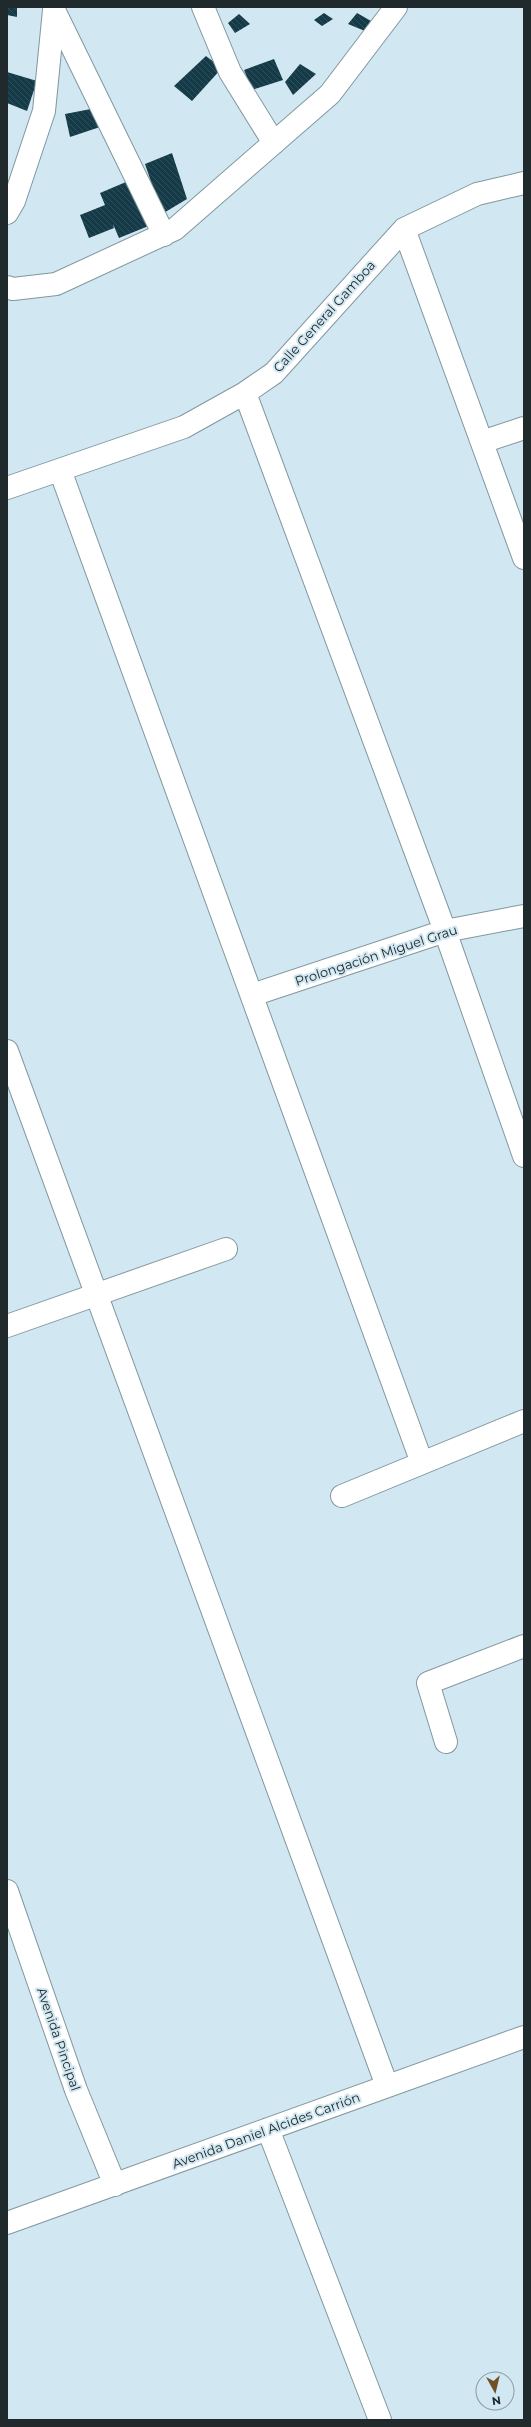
<svg xmlns="http://www.w3.org/2000/svg" width="531" height="2427" viewBox="0 0 531 2427" font-family="Montserrat,sans-serif">
	<style>
		.building { fill: url(#building-back-hatch) }
		.lines { fill: none; stroke-linecap: round; stroke-linejoin: round }
		.minor-casing { stroke: #82979f; stroke-width: 24 }
		.minor { stroke: #fff; stroke-width: 22 }
		.labels { text-anchor: middle; dominant-baseline: central; stroke-width: 4; stroke-linejoin: round; paint-order: stroke }
		.street-label { font-size: 13px; fill: #20292c; stroke: #d1e7f1 }
	</style>
	<defs>
		<pattern id="building-back-hatch" width="6" height="6" patternUnits="userSpaceOnUse"><rect width="6" height="6" fill="#153b48"/><path d="M-1 5l2 2M0 0l6 6M5-1l2 2" fill="none" stroke="#2e4f5a"/></pattern>
	</defs>
	<rect width="100%" height="100%" fill="#d1e7f1"/>
	<path class="building" d="M7 7H17V17L7 15Z
		M324 13 333 19 322 26 314 20Z
		M357 13 371 21 365 31 348 24Z
		M239 14 250 24 235 33 228 23Z
		M206 56 222 68 192 101 174 86Z
		M274 59 283 80 252 90 244 70Z
		M300 64 316 74 293 95 285 82Z
		M7 72 37 81 27 111 7 103Z
		M96 108 103 126 70 137 65 114Z
		M172 153 187 199 162 214 145 164Z
		M133 179 151 225 119 238 113 224 114 228 89 238 80 215 105 205 100 193Z"/>
	<g class="lines">
		<defs>
			<path id="minor" d="M203 7 230 72 274 143
				M54 10 164 235
				M7 213 14 201 44 111 54 10
				M404 229 524 558
				M7 287 13 289 56 284 175 229 330 94 396 7
				M245 393 445 931 524 1156
				M482 442 524 428
				M60 470 422 1463
				M7 488 184 427 245 393 274 373 404 229 477 194 524 183
				M252 995 445 931 524 916
				M7 1051 387 2086
				M7 1326 226 1249
				M342 1496 524 1421
				M446 1742 428 1683 524 1646
				M7 1891 76 2090 115 2185
				M268 2129 380 2420
				M7 2223 524 2037"/>
		</defs>
		<use href="#minor" class="minor-casing"/>
		<use href="#minor" class="minor"/>
	</g>
	<g class="labels">
		<g class="street-label">
			<text transform="translate(324 316) rotate(-48)">Calle General Gamboa</text>
			<text transform="translate(376 955) rotate(-18)">Prolongación Miguel Grau</text>
			<text transform="translate(59 2039) rotate(71)">Avenida Pincipal</text>
			<text transform="translate(266 2130) rotate(-20)">Avenida Daniel Alcides Carrión</text>
		</g>
	</g>
	<rect width="531" height="2427" fill="none" stroke="#20292c" stroke-width="16"/>
	<g transform="translate(495 2391) rotate(172)"><circle r="19" fill="#d1e7f1" stroke="#8a9ba2"/>
	<path d="M0-3L7 15L0 10L-7 15Z" fill="#705226"/>
	<text y="-6" font-size="11" font-weight="bold" text-anchor="middle" fill="#20292c">N</text>
	</g>
</svg>
